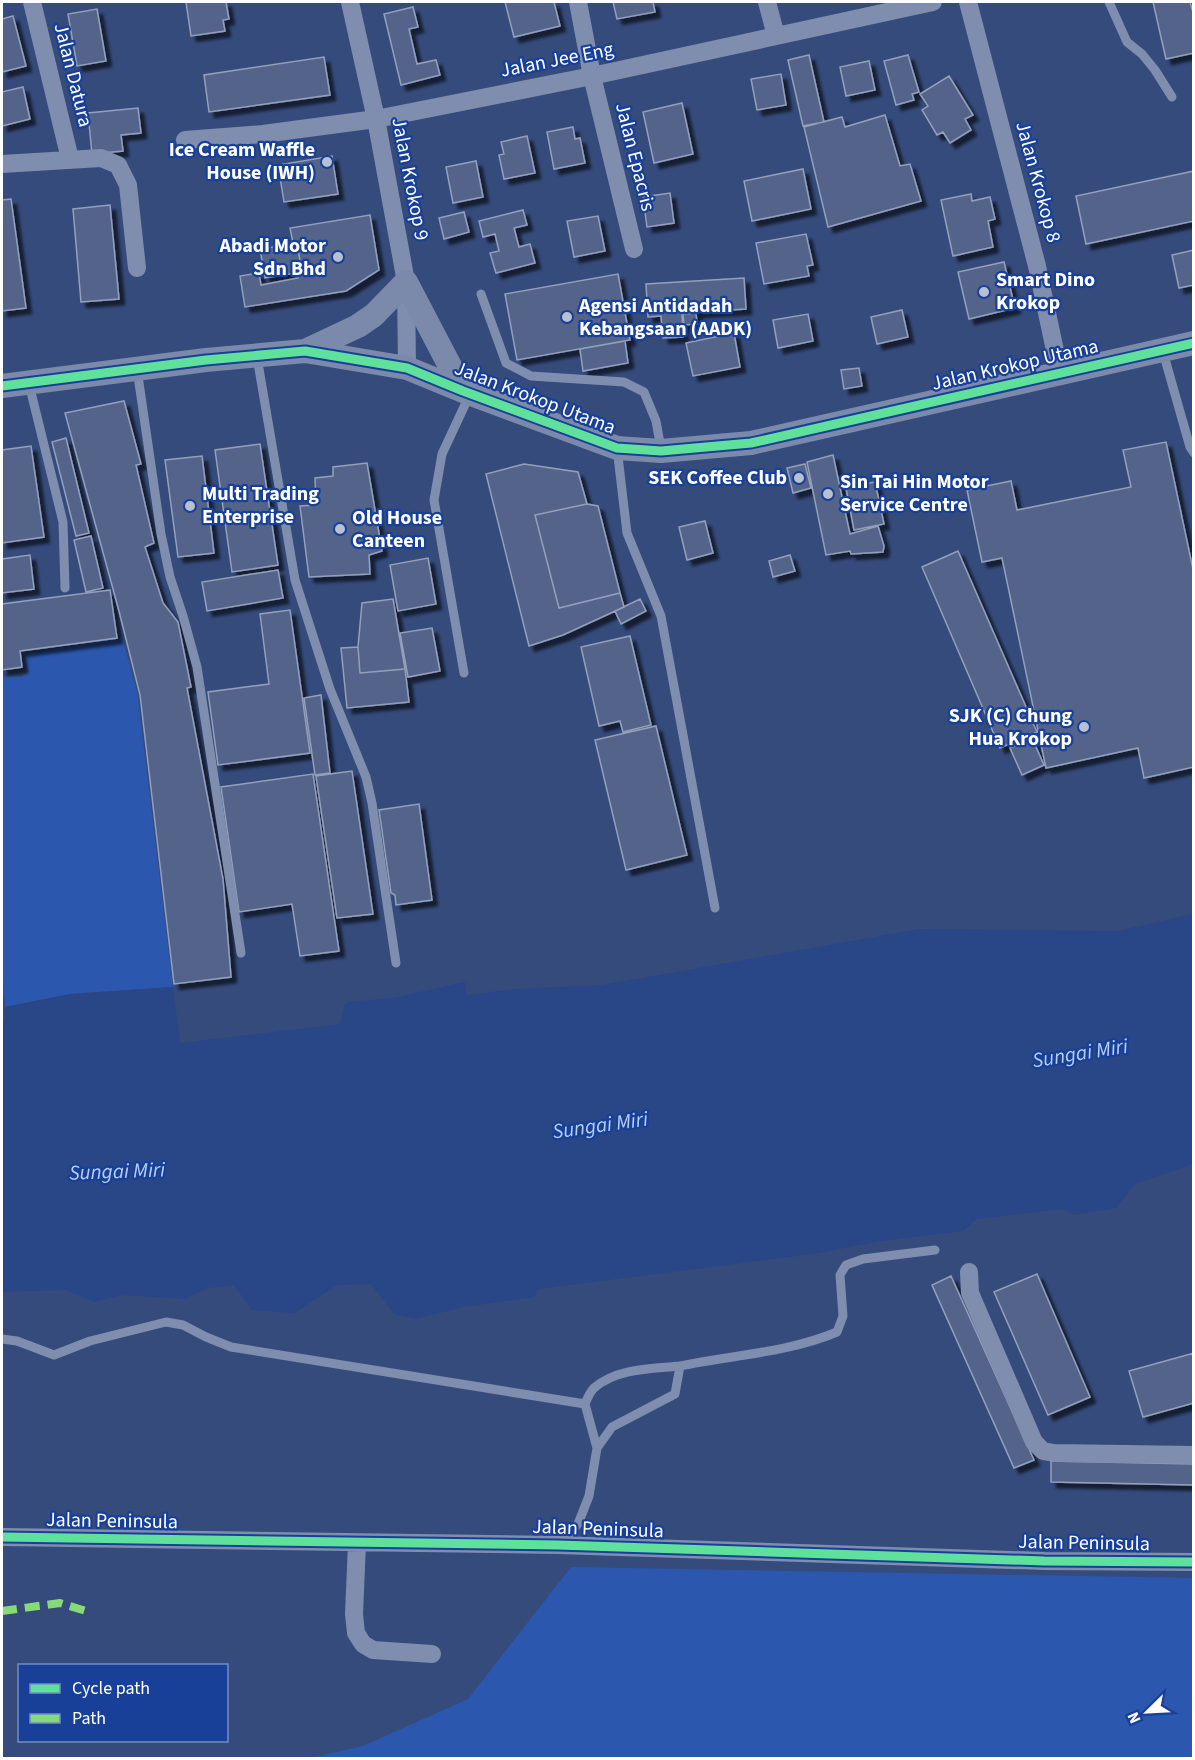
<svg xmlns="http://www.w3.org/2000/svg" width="1195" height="1760" viewBox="0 0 1195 1760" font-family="'Source Sans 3',sans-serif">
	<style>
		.green { fill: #2c57ae }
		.water { fill: #294687 }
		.building { fill: #52648a; stroke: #94a0bb; stroke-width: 1.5; filter: url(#shadow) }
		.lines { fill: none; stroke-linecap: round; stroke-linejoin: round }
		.lane { stroke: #7f8dae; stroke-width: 9 }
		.street { stroke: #7f8dae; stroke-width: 18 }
		.secondary { stroke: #7b89aa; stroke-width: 24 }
		.quiet { stroke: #86db77; stroke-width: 8; stroke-dasharray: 15 8; stroke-linecap: butt }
		.cycleway-casing { stroke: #184099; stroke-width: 13 }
		.cycleway { stroke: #60e19b; stroke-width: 9 }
		.poi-dot { fill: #b8c0d1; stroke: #184099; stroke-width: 2 }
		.labels { text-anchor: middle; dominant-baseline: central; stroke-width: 4.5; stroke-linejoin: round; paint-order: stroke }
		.street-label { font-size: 20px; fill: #fff; stroke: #184099 }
		.poi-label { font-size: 20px; font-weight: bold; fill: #fff; stroke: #184099; text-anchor: start }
		.water-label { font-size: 21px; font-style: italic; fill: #b9cef8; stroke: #184099 }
	</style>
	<defs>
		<filter id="shadow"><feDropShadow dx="5.5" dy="5.5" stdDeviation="1.5" flood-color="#0009"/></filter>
	</defs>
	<rect width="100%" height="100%" fill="#354b7c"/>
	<path class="green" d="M122 637 137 691 173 987 70 994 5 1007 2 971V676L21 677 29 672 24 654Z
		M571 1567 1193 1578V1758H311L363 1746 468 1699Z"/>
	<path class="water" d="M1193 914V1164L1135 1184 1116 1208 1074 1215 1064 1209 977 1219 963 1231 881 1241 813 1254 538 1289 534 1297 464 1307 415 1319 394 1314 371 1284 337 1285 295 1313 252 1310 234 1285 207 1288 185 1299 123 1295 94 1302 66 1290 2 1292V1019L5 1018V1007L70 994 173 987 180 1043 340 1024 345 1004 348 1002 392 998 465 982 467 995 514 989 602 985 919 929 1118 931Z"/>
	<path class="building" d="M186 2H226L229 19 223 20 225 31 191 36Z
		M505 2H554L560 26 514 37Z
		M613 2H653L655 12 617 19Z
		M1153 2H1190L1194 16V53L1166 59Z
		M413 7 418 27 409 29 417 64 436 60 440 75 401 85 384 14Z
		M97 9 106 61 77 66 68 14Z
		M13 16 26 66 2 72V19Z
		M809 55 824 122 803 126 788 60Z
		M908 55 919 92 912 94 914 100 896 105 884 61Z
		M324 57 330 95 209 112 204 75Z
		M869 61 875 90 846 96 840 67Z
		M781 74 786 105 757 110 751 79Z
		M949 76 973 115 965 119 971 130 950 143 943 132 937 135 922 110 928 106 920 94Z
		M23 87 30 119 2 126V92Z
		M682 103 693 154 654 163 643 112Z
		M138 108 141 133 121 135 123 151 92 154 88 113Z
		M885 115 900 166 910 164 921 201 828 227 804 127 842 117 845 127Z
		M573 127 575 139 580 138 585 163 554 169 547 132Z
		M527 136 535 173 504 179 499 155 504 154 501 142Z
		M332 156 338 194 284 202 278 165Z
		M476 161 483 197 453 203 446 167Z
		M803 169 811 209 752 221 744 181Z
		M1194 171V221L1086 244 1076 196Z
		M670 193 674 223 647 227 643 197Z
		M971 194 972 201 990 197 995 219 988 221 993 247 953 256 941 200Z
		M11 199 26 308 2 311V200Z
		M110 205 119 299 81 302 73 209Z
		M523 210 527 225 514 228 519 247 530 244 535 263 496 273 490 253 499 251 495 234 483 237 479 221Z
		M464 212 469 232 444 239 439 218Z
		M370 215 379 270 346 291 245 307 240 276 259 273 261 285 298 278 297 273 302 272 297 243H293L290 228Z
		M598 216 605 251 574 257 567 221Z
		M806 234 813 265 807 266 809 276 764 284 756 243Z
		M297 243 302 272 265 278 260 249Z
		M1194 250V285L1179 288 1172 255Z
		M1004 262 1015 308 969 319 958 272Z
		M618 274 630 340 517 360 505 294Z
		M744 278 746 309 682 313 683 337 663 338 661 316 648 317 646 284Z
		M902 310 908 337 877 344 871 317Z
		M696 313 697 324 684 325 683 314Z
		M808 314 813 341 778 348 773 320Z
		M734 333 740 367 693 376 686 343Z
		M625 341 628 363 583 371 580 349Z
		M859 368 862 386 844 389 841 370Z
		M124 401 141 464 136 465 154 543 145 547 163 603 178 622 191 687 187 688 223 879 231 977 174 984 140 695 119 611 65 413Z
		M66 438 89 533 76 536 52 442Z
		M1166 442 1194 574V767L1144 778 1138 748 1046 768 1002 558 982 562 967 490 1011 481 1017 510 1131 487 1123 450Z
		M260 444 278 565 232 572 215 450Z
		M31 446 44 537 2 543V450Z
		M833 455 850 534 878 526 884 546 883 552 851 554 850 551 826 555 807 462Z
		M202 456 214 553 178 557 165 460Z
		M367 463 382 551 369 555 370 574 309 577 300 506 316 505 315 478 333 476V467Z
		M524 464 578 472 587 504 535 515 559 608 620 593 624 607 563 635 529 646 486 474Z
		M805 464 811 488 793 493 787 468Z
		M875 482 884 524 854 530 846 488Z
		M587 504 598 506 620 593 559 608 535 515Z
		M705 521 713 553 687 560 679 527Z
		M91 536 103 588 86 592 74 540Z
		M958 551 1037 732 1000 748 922 567Z
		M30 555 34 589 2 593V559Z
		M790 555 795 571 773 577 769 561Z
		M428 558 436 604 398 611 390 565Z
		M278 570 283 598 207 611 202 582Z
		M110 590 117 638 20 651 22 667 2 670V604Z
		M393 599 405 669 360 673 358 647 362 603Z
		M640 599 646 611 621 624 615 611Z
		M290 610 310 753 218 765 208 692 269 684 260 614Z
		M432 628 440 671 408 677 400 633Z
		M630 636 651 725 623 732 620 721 599 726 581 647Z
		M358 647 360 673 405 669 409 702 347 708 341 648Z
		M321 695 330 773 315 775 304 698Z
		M656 726 687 855 626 870 595 740Z
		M1032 738 1044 765 1022 775 1010 748Z
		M352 771 373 914 337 918 316 776Z
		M313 774 339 951 300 956 292 904 239 912 221 787Z
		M419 804 432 900 396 905 395 895 391 893 379 810Z
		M1037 1274 1090 1397 1048 1415 994 1292Z
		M951 1276 1034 1460 1014 1468 932 1285Z
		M1194 1353V1403L1143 1417 1129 1371Z
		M1051 1461 1194 1464V1485L1051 1482Z"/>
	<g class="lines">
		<path class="lane" d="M1109 2 1127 42 1142 54 1155 70 1172 97
			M481 294 506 363 531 376 624 382 644 392 656 421 661 449
			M1163 352 1190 447 1194 453
			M257 357 295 580 330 689 366 777 372 803 396 963
			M137 369 161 534 170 577 183 616 197 667 241 953
			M29 384 63 522 65 588
			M617 448 627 533 661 616 715 908
			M464 673 434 500 442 454 470 394
			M2 1339 17 1341 54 1355 90 1341 166 1322 183 1325 206 1337 231 1347 585 1404
			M597 1448 585 1404C587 1399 590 1392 594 1388 617 1368 652 1369 680 1366
			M560 1544 578 1524 589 1496 597 1448 612 1427 675 1394 680 1366C732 1355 787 1353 837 1332L843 1316 840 1275 846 1265 863 1259 935 1250"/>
		<path class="street" d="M32 2 70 159
			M350 2 376 119 406 282 407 368
			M578 2 592 76 634 249
			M767 2 776 36
			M968 2 1037 266 1060 374
			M185 140 263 134 376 119 592 76 933 2
			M2 164 101 158 118 165 128 185 137 268
			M969 1272 970 1293 1034 1442 1043 1451 1054 1453 1194 1455
			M2 1537 558 1545 1044 1561 1194 1562
			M357 1543 354 1614 356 1633 363 1644 373 1650 432 1654"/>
		<path class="secondary" d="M305 351 358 326 374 315 406 282 463 391
			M2 386 206 360 305 351 407 368 463 391 617 448 661 451 751 443 1194 343"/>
		<path class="quiet" d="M2 1611 60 1603 89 1612"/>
		<defs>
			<path id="cycleway" d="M2 386 206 360 305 351 407 368 463 391 617 448 661 451 751 443 1194 343
				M2 1537 558 1545 1044 1561 1194 1562"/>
		</defs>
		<use href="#cycleway" class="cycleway-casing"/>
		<use href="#cycleway" class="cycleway"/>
	</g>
	<g class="poi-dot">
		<circle cx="327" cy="162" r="6"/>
		<circle cx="338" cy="257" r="6"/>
		<circle cx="984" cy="292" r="6"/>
		<circle cx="567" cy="317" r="6"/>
		<circle cx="799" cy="478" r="6"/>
		<circle cx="828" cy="494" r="6"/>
		<circle cx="190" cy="506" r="6"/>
		<circle cx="340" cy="529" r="6"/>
		<circle cx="1084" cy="727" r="6"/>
	</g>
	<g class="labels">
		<g class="street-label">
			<text transform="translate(557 60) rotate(-11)">Jalan Jee Eng</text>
			<text transform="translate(73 75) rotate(76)">Jalan Datura</text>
			<text transform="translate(635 157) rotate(76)">Jalan Epacris</text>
			<text transform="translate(410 179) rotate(79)">Jalan Krokop 9</text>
			<text transform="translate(1038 182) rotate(75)">Jalan Krokop 8</text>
			<text transform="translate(1015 365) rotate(-13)">Jalan Krokop Utama</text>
			<text transform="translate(535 398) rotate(21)">Jalan Krokop Utama</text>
			<text transform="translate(112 1521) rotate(1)">Jalan Peninsula</text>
			<text transform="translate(598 1529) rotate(2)">Jalan Peninsula</text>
			<text transform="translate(1084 1543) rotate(1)">Jalan Peninsula</text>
		</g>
		<g class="poi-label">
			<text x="315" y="150" text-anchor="end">Ice Cream Waffle<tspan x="315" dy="23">House (IWH)</tspan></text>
			<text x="326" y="246" text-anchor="end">Abadi Motor<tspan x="326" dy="23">Sdn Bhd</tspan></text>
			<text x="996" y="280">Smart Dino<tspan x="996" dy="23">Krokop</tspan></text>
			<text x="579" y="306">Agensi Antidadah<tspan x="579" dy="23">Kebangsaan (AADK)</tspan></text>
			<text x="787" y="478" text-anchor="end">SEK Coffee Club</text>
			<text x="840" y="482">Sin Tai Hin Motor<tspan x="840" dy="23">Service Centre</tspan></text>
			<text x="202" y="494">Multi Trading<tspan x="202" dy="23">Enterprise</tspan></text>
			<text x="352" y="518">Old House<tspan x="352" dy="23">Canteen</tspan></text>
			<text x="1072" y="716" text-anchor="end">SJK (C) Chung<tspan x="1072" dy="23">Hua Krokop</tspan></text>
		</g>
		<g class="water-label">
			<text transform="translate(1080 1053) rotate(-9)">Sungai Miri</text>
			<text transform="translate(600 1125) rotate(-8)">Sungai Miri</text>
			<text transform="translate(117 1171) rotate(-2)">Sungai Miri</text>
		</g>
	</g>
	<rect width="1195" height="1760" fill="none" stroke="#ffffff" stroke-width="6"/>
	<rect x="18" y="1664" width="210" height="78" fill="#184099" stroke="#748cc2" stroke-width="1.5"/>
	<rect x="30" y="1684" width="30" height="9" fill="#60e19b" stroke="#748cc2" stroke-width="1.5"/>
	<text x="72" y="1694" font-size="18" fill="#ffffff">Cycle path</text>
	<rect x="30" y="1714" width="30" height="9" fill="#86db77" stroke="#748cc2" stroke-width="1.5"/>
	<text x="72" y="1724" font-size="18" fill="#ffffff">Path</text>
	<g transform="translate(1147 1712) rotate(246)" stroke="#184099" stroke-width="4.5" paint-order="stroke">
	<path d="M0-4.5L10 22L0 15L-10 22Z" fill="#ffffff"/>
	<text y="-9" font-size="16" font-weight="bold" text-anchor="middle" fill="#ffffff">N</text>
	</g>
</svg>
